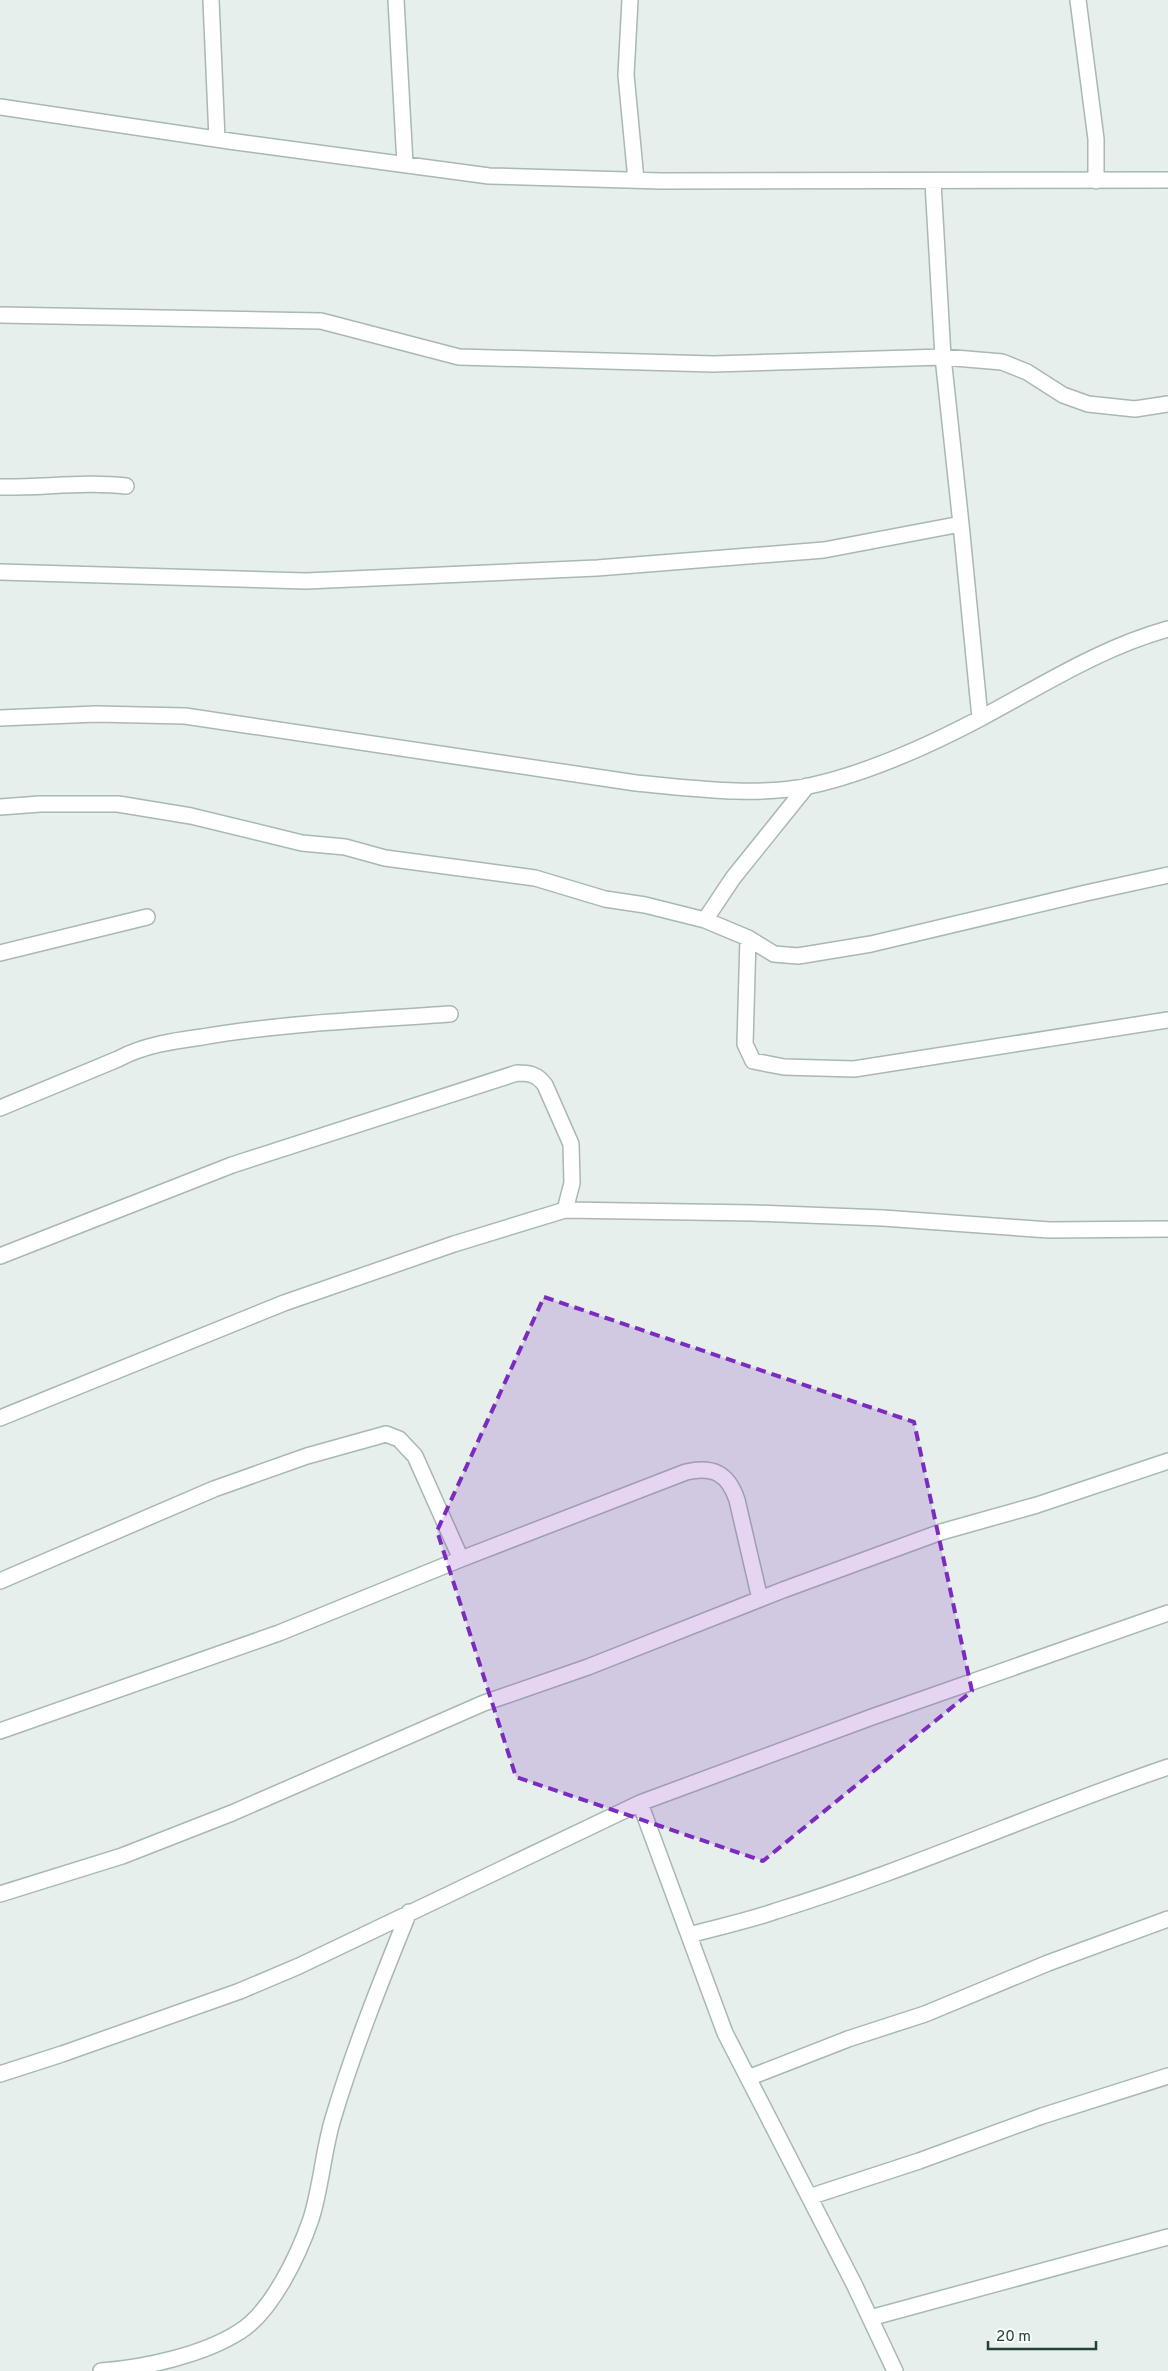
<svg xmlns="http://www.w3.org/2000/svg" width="1168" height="2371" viewBox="0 0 1168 2371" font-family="Overpass,sans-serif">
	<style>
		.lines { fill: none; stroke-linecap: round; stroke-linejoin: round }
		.street-casing { stroke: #a8b8b2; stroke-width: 18 }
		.street { stroke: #fff; stroke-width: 15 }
		.marked { fill: #7b2cbf; fill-opacity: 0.2; stroke: #7b2cbf; stroke-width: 4; stroke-dasharray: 10 6; stroke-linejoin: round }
	</style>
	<rect width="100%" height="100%" fill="#e6efeb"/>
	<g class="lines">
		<defs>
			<path id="street" d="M211 0 217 139
				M396 0 405 164
				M630 0 626 75 636 180
				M1078 0 1096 139V181
				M0 107 236 142 489 176 661 181 1168 180
				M0 315 321 321 459 357 713 364 943 357 1002 362 1027 372 1063 395 1088 404 1135 409 1168 404
				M0 487C42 488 84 481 126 486
				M961 524 980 718
				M0 572 306 581 597 568 824 550 961 524 943 357 933 182
				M0 718 96 714 185 716 636 783C692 788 754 797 809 786 869 773 928 746 981 718 1043 685 1100 648 1168 629
				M0 807 40 804H118L191 816 302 843 345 847 385 858 535 878 605 899 645 905 705 920 748 938 745 1044 753 1061 784 1067 854 1069 1168 1020
				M705 920 733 878 807 786
				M748 938 774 954 798 956 871 944 1086 893 1168 875
				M0 953 147 917
				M0 1108 118 1059C144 1045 173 1041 202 1037 284 1023 367 1020 450 1014
				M0 1256 232 1165 517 1073C529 1073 537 1074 545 1085L571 1144 572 1183 565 1210
				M0 1418 284 1303 454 1244 565 1210 753 1213 883 1218 1049 1230 1168 1229
				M0 1581 214 1489 307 1456 386 1434 399 1439 415 1456 461 1559
				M0 1731 279 1633 461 1559 686 1472C713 1466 728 1473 737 1500L760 1599
				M640 1803 725 2033 854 2284 895 2371
				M0 1894 122 1856 232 1813 484 1703 588 1667 783 1590 941 1532 1037 1505 1168 1461
				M689 1935C718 1927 748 1921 776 1911 909 1870 1036 1812 1168 1767
				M0 2074 62 2054 240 1991 299 1966 640 1803 872 1717 1168 1613
				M748 2078 848 2039 925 2014 1048 1963 1168 1919
				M809 2197 919 2161 1042 2116 1168 2076
				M870 2318 1168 2237
				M101 2371C144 2368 203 2355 239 2332 272 2312 299 2254 311 2219 321 2187 323 2154 332 2122 353 2051 381 1981 409 1912"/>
		</defs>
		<use href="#street" class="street-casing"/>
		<use href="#street" class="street"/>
	</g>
	<path class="marked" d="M544 1297 914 1422 972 1691 763 1861 516 1777 437 1531Z"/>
	<path d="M988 2341v8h108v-8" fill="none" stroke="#24423a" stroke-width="2.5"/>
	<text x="996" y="2341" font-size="15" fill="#24423a" stroke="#f7fbf9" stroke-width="4" paint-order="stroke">20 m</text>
</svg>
